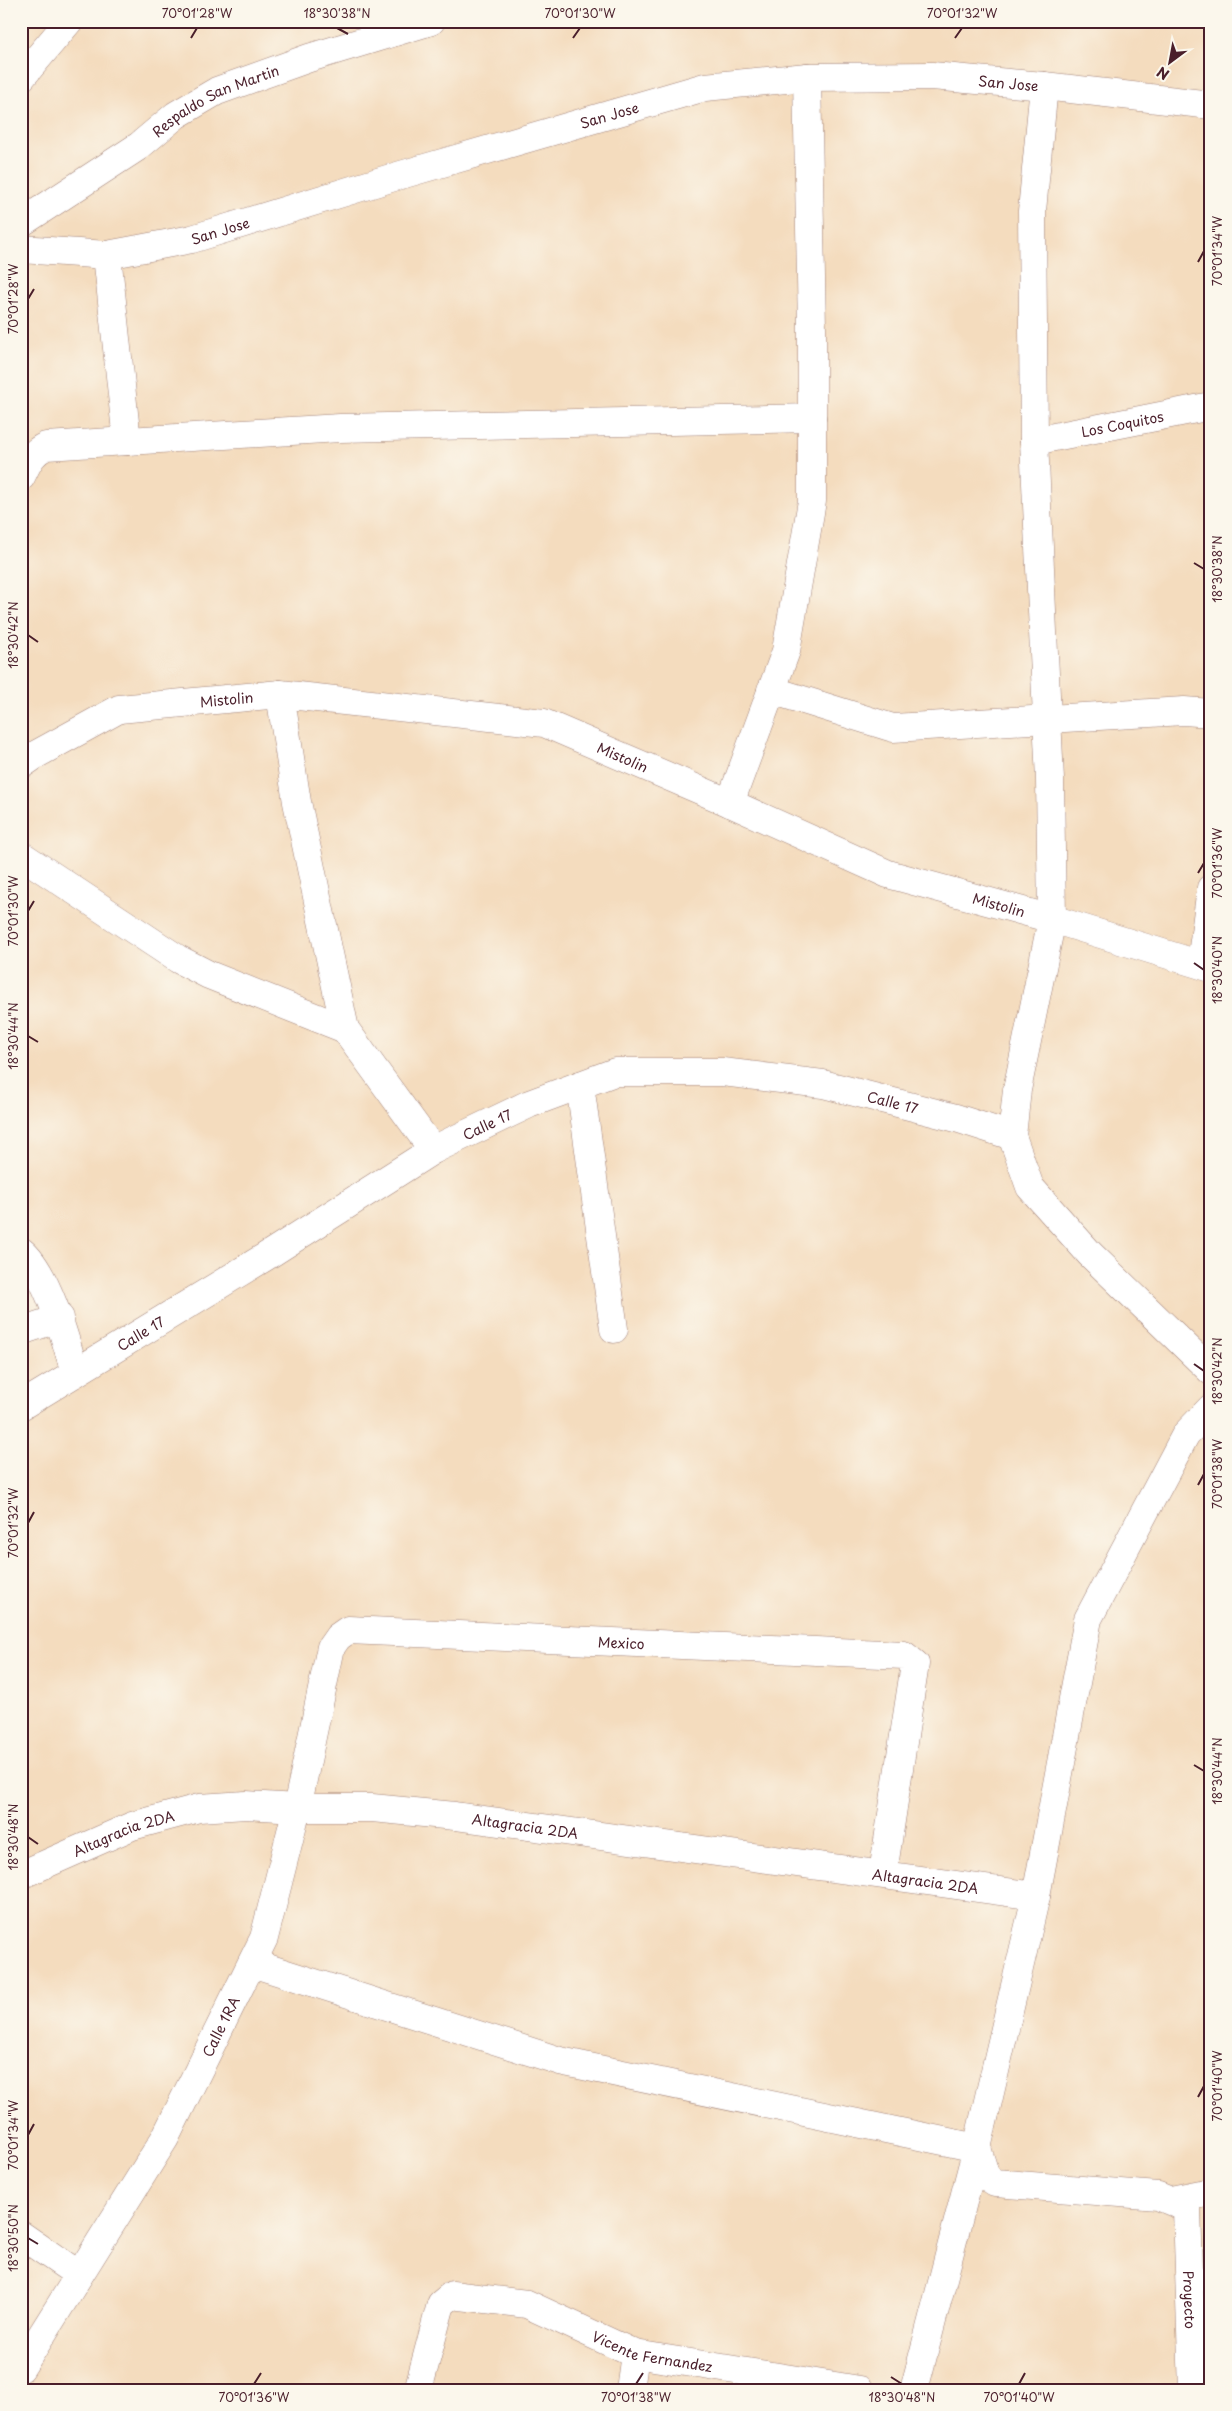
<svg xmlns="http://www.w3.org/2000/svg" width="1232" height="2411" viewBox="0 0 1232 2411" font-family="'Playpen Sans',sans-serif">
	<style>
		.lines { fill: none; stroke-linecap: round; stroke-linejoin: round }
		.minor-casing { stroke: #9f7e74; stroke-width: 29 }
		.tertiary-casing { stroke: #9f7e74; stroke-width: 29 }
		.minor { stroke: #fff; stroke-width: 28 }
		.tertiary { stroke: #fff; stroke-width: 28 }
		.ticks { fill: none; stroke: #4a1f2b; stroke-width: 2 }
		.labels { text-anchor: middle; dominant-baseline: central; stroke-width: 4.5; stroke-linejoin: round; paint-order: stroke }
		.street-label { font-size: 14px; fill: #4a1f2b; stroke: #fbf7ec }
		.neatline { fill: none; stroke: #4a1f2b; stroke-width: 2 }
		.ticks-label { font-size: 12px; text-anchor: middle; fill: #4a1f2b }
	</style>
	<rect width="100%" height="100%" fill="#fbf7ec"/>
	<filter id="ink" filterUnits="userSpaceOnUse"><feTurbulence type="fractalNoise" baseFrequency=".02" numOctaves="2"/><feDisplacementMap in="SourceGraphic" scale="10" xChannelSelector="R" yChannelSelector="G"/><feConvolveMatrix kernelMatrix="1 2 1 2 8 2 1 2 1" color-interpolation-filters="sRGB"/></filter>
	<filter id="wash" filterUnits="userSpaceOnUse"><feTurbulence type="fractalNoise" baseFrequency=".0096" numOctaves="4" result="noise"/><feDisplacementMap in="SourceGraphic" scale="20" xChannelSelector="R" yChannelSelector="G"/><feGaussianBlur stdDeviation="1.12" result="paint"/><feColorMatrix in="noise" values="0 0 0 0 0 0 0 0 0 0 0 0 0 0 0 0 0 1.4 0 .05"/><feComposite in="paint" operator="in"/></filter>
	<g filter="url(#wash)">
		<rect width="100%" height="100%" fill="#f4dcbe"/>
	</g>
	<g filter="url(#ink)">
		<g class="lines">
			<defs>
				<g id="minor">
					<path d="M1044 86 1032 211 1034 441 1050 780 1052 919 1017 1090 1012 1136 1030 1187 1090 1254 1211 1371"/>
					<path id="s1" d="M21 223 139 146 176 115 217 91 309 58 431 21"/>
					<path id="s2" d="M21 249 107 255 192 239 394 177 705 87 807 77 932 76 1044 86 1211 105"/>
					<path d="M107 255 127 441"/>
					<path id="s3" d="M1034 441 1211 406"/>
					<path d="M21 477C28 463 31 453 46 446L340 428 812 418"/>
					<path d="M771 690 893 728 1184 711 1211 713"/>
					<path d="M280 694 297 802 345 1029 433 1150"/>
					<path id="s4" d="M21 765 37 754 119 709 280 694 544 723 730 803 888 874 1052 919 1211 968"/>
					<path d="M730 803 786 651 812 501V328L807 77"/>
					<path d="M21 855 178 959 209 975 345 1029"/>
					<path d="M1201 963 1211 888"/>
					<path d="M580 1085 614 1329"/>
					<path d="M21 1251C47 1271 66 1341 75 1373"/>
					<path d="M21 1331 60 1318"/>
					<path id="s5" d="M21 1406 265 1257 433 1150 529 1104 615 1072H722L823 1084 956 1118 1012 1136"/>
					<path id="s6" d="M21 1875 132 1826 199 1808 246 1805 297 1808H372L455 1816 1036 1896"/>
					<path id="s7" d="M252 1963 560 2061 977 2148 986 2177 995 2183 1158 2196 1180 2205 1187 2210 1193 2390"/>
					<path d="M1171 2200 1211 2192"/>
					<path d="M21 2235 79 2275"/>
					<path id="s8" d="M21 2368 165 2138 264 1938 297 1808 331 1647 338 1637 348 1630 904 1655 915 1664 883 1873"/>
					<path id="s9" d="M418 2390 441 2304 452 2295 527 2304 635 2354 860 2390"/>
					<path d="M630 2390 635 2354"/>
					<path d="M914 2390 977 2148 1036 1896 1088 1619 1186 1434 1211 1408"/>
				</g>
				<path id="tertiary" d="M21 78 69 21"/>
			</defs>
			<use href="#minor" class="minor-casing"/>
			<use href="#tertiary" class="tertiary-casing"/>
			<use href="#minor" class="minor"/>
			<use href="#tertiary" class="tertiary"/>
		</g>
	</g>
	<path class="ticks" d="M337 28 348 34M191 38 197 28M573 38 580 28M955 38 962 28M1198 262 1204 251M28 299 34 289M1194 563 1204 569M28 635 38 642M1198 873 1204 863M28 911 34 901M1194 963 1204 970M28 1036 38 1042M1194 1364 1204 1371M1198 1485 1204 1474M28 1523 34 1512M1194 1765 1204 1771M28 1837 38 1844M1198 2097 1204 2086M28 2135 34 2124M28 2238 38 2244M891 2377 902 2384M254 2384 261 2373M636 2384 643 2373M1019 2384 1025 2373"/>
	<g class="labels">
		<g class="street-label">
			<text stroke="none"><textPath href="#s2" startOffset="1012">San Jose</textPath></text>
			<text stroke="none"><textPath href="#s1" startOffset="231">Respaldo San Martin</textPath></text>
			<text stroke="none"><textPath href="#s2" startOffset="608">San Jose</textPath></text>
			<text stroke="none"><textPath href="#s2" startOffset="202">San Jose</textPath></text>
			<text stroke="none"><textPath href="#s3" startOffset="90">Los Coquitos</textPath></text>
			<text stroke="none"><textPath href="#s4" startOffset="221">Mistolin</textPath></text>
			<text stroke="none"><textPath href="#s4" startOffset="626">Mistolin</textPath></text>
			<text stroke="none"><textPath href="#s4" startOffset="1031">Mistolin</textPath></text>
			<text stroke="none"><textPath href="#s5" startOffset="964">Calle 17</textPath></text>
			<text stroke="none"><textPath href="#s5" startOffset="545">Calle 17</textPath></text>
			<text stroke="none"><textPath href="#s5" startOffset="140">Calle 17</textPath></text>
			<text stroke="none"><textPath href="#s8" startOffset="1091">Mexico</textPath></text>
			<text stroke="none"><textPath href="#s6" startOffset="518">Altagracia 2DA</textPath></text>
			<text stroke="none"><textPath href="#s6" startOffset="111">Altagracia 2DA</textPath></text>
			<text stroke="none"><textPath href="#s6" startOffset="922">Altagracia 2DA</textPath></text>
			<text stroke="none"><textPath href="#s8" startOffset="396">Calle 1RA</textPath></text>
			<text stroke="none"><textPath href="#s7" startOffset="1076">Proyecto</textPath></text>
			<text stroke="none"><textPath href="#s9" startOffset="314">Vicente Fernandez</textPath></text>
		</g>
	</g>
	<rect width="1232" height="2411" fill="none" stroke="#fbf7ec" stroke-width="55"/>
	<g transform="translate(1170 62) rotate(212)" stroke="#fbf7ec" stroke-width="4" paint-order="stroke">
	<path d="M0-4L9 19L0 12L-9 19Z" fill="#4a1f2b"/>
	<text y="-8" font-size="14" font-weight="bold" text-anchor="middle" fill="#4a1f2b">N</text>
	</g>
	<rect x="28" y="28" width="1176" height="2356" class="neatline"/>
	<g class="ticks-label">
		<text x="197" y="18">70°01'28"W</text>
		<text x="337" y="18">18°30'38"N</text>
		<text x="580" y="18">70°01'30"W</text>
		<text x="962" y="18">70°01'32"W</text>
		<text transform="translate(1218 251) rotate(-90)" y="4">70°01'34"W</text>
		<text transform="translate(14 299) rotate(-90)" y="4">70°01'28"W</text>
		<text transform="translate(1218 569) rotate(-90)" y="4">18°30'38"N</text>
		<text transform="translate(14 635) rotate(-90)" y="4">18°30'42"N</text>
		<text transform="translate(1218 863) rotate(-90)" y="4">70°01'36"W</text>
		<text transform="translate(14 911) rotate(-90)" y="4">70°01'30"W</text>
		<text transform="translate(1218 970) rotate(-90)" y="4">18°30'40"N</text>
		<text transform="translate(14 1036) rotate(-90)" y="4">18°30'44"N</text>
		<text transform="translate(1218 1371) rotate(-90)" y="4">18°30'42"N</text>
		<text transform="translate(1218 1474) rotate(-90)" y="4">70°01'38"W</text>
		<text transform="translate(14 1523) rotate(-90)" y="4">70°01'32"W</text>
		<text transform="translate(1218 1771) rotate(-90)" y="4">18°30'44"N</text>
		<text transform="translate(14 1837) rotate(-90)" y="4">18°30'48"N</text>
		<text transform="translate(1218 2086) rotate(-90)" y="4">70°01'40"W</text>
		<text transform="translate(14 2135) rotate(-90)" y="4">70°01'34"W</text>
		<text transform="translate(14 2238) rotate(-90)" y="4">18°30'50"N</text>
		<text x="254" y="2402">70°01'36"W</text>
		<text x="636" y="2402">70°01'38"W</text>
		<text x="902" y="2402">18°30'48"N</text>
		<text x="1019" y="2402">70°01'40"W</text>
	</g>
</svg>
